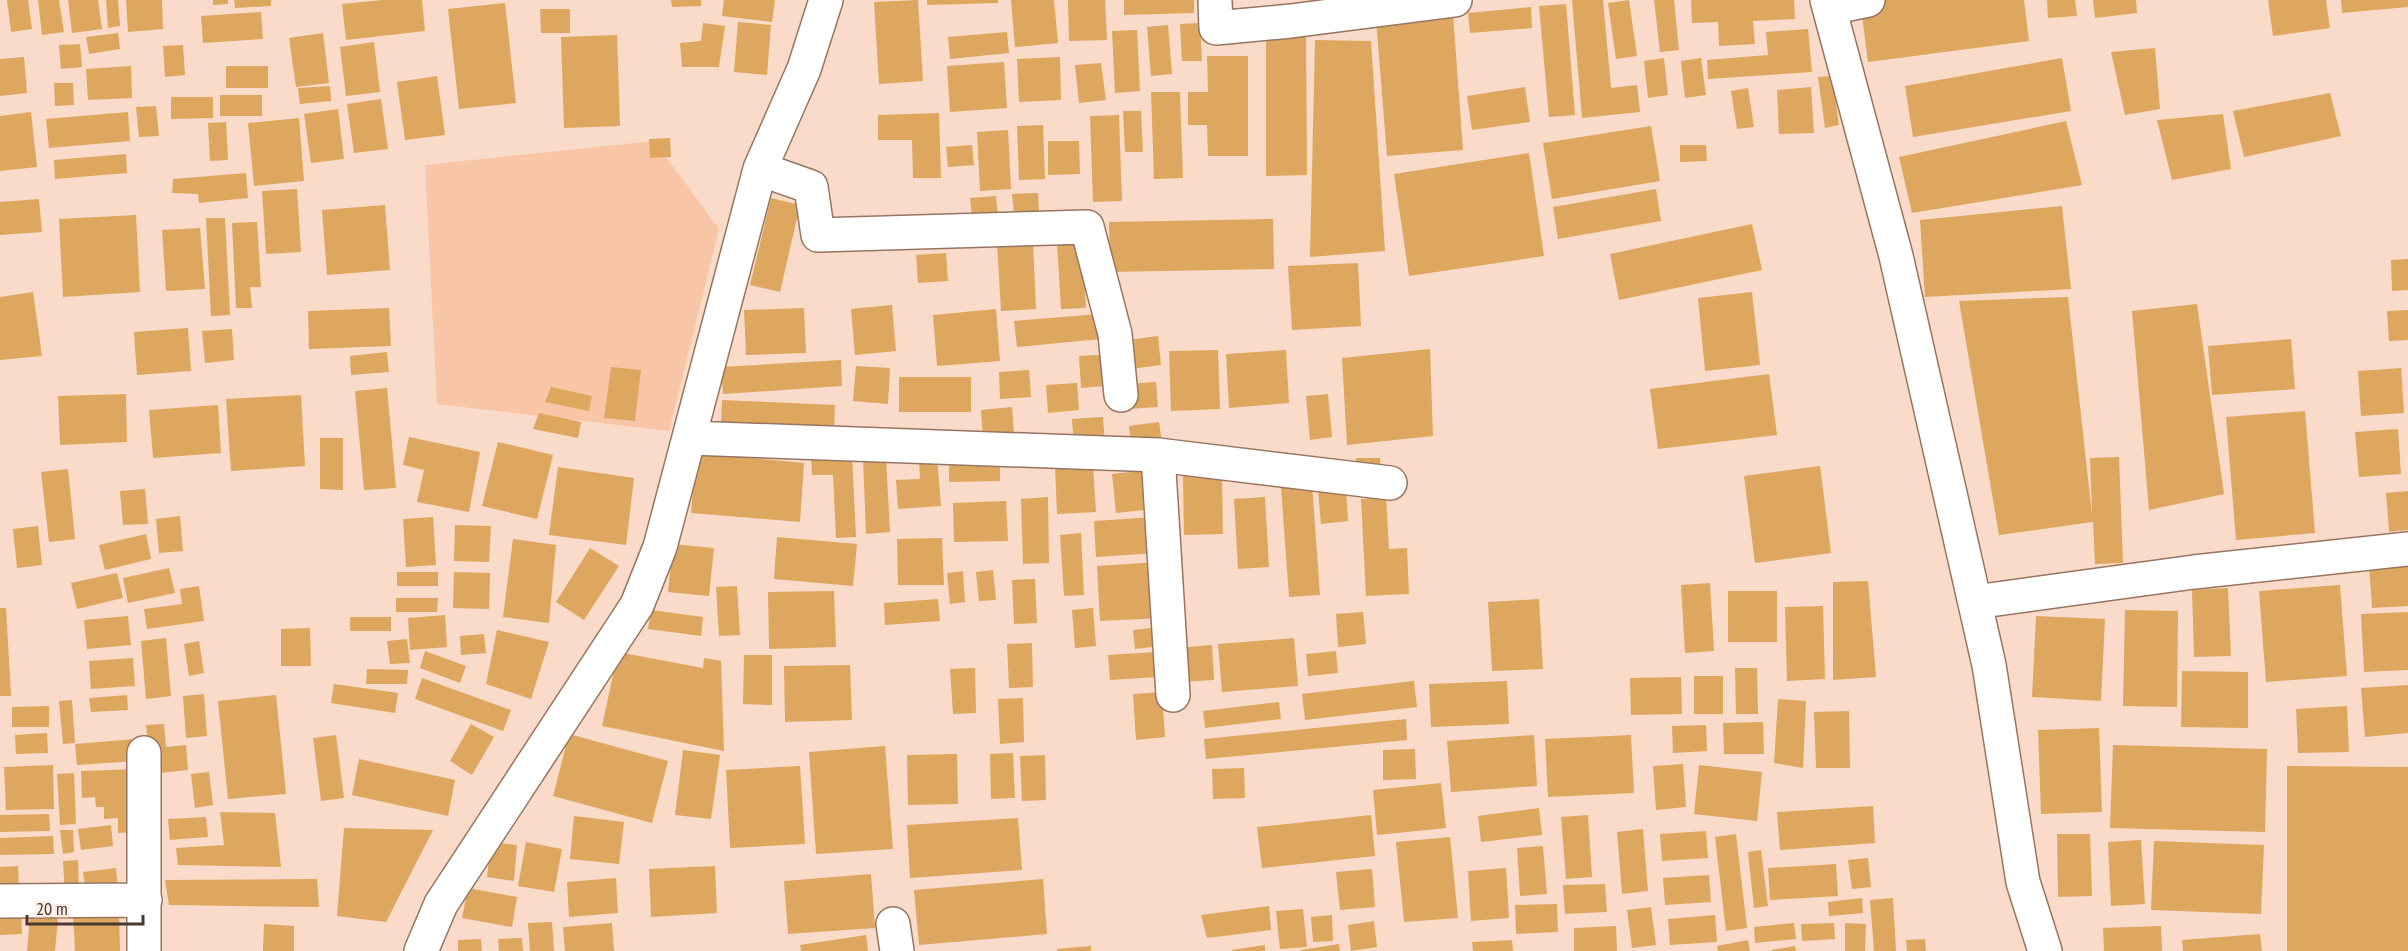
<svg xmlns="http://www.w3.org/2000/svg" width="2408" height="951" viewBox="0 0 2408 951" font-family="'PT Sans Narrow',sans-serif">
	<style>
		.green { fill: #f8c5a7 }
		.building { fill: #dda75f }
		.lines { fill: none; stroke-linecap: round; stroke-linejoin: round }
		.minor-casing { stroke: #987560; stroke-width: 36 }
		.minor { stroke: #fff; stroke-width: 33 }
	</style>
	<rect width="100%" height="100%" fill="#fadac8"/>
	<path class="green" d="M654 141 719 229 669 431 437 404 425 165Z"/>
	<path class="building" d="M7 0H28L32 29 11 32Z
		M38 0H59L64 32 42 35Z
		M68 0H98L102 29 72 33Z
		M106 0H118L120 26 108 28Z
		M126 0H162L163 29 128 32Z
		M213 0H228V4L213 5Z
		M234 0H271V6L235 8Z
		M382 0H422L425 31 346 40 342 4Z
		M671 0H701V6L672 7Z
		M724 0H775L772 22 722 16Z
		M918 0 923 81 879 84 874 2Z
		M927 0H998V3L927 5Z
		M1011 0H1054L1058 43 1015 47Z
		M1068 0H1105L1107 40 1069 41Z
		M1124 0H1194V13L1124 15Z
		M1572 0H1603L1611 88 1637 85 1640 112 1582 118Z
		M1629 0 1637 56 1616 59 1608 3Z
		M1654 0H1674L1679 50 1660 52Z
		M1691 0H1794L1795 19 1753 21 1755 44 1719 46 1718 22 1692 23Z
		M1860 0H2024L2029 41 1868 62Z
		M2047 0H2075L2077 16 2048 18Z
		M2093 0H2136L2137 13 2095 18Z
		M2268 0H2326L2330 28 2273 36Z
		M2341 0H2408V7L2342 13Z
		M505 3 516 103 459 109 448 9Z
		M1566 4 1575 115 1549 117 1539 6Z
		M1531 7 1532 28 1470 33 1468 13Z
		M540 9H570V33H541Z
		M261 12 263 39 203 43 201 16Z
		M1453 14 1463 150 1387 156 1376 20Z
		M738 22 771 25 767 75 734 72Z
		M703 23 725 26 719 67H682L680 43 701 41Z
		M1200 23 1202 61H1182L1180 24Z
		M1168 25 1172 74 1151 76 1147 27Z
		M1808 29 1812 72 1708 79 1707 60 1768 55 1766 32Z
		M1137 30 1140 91 1115 93 1112 31Z
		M1007 32 1009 53 950 59 948 37Z
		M118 33 120 49 89 54 86 37Z
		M323 33 329 83 296 87 289 38Z
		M617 35 620 126 564 128 561 37Z
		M1266 36H1306L1307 175 1266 176Z
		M1315 40 1371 41 1385 251 1310 257Z
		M374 42 380 92 346 96 340 47Z
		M80 44 82 67 61 69 59 45Z
		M183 45 185 75 165 77 163 46Z
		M2155 48 2160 109 2125 115 2111 52Z
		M1207 56H1248V156H1208L1207 125H1188V92H1208Z
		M24 57 27 93 0 96V59Z
		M1060 57 1061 100 1019 102 1017 59Z
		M1664 58 1668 95 1648 98 1644 61Z
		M1701 58 1706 95 1685 98 1681 61Z
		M2062 58 2071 111 1913 137 1905 86Z
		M1004 62 1007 108 950 112 947 66Z
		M1101 63 1106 100 1079 103 1075 65Z
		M131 66 132 98 88 100 86 69Z
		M226 66H268V88H226Z
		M437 76 445 135 405 140 397 82Z
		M1832 76 1839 125 1825 128 1818 77Z
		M54 83H73L74 105 55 106Z
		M330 86 331 101 300 104 298 88Z
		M1525 87 1530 122 1472 130 1467 96Z
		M1811 87 1814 133 1779 134 1777 90Z
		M1748 88 1754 127 1737 129 1731 91Z
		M1151 92H1180L1183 178 1154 179Z
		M2330 93 2341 136 2244 157 2233 111Z
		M220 95H262V116H220Z
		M171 97H213V118L171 119Z
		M381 99 388 149 354 153 347 104Z
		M156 106 159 136 139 137 136 107Z
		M338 109 344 159 311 163 304 114Z
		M1123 111H1141L1143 152H1125Z
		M31 112 37 167 0 171V116Z
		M128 112 130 141 49 148 46 119Z
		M939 113 941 178H913L912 140H878V115Z
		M2223 114 2231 169 2172 180 2157 120Z
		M1119 115 1122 201 1093 202 1090 116Z
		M299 118 304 181 254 186 248 123Z
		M2066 121 2082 185 1912 213 1899 157Z
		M226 122 228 160 210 161 208 123Z
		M1043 125 1045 179 1019 180 1017 126Z
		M1651 126 1660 181 1552 199 1543 143Z
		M1008 130 1011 189 980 191 977 132Z
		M670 138 671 157 650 158 649 139Z
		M1048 141H1079L1080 174 1048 175Z
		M972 145 974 165 948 167 946 147Z
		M1680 145H1706L1707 161 1680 162Z
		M1529 153 1544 256 1409 276 1394 174Z
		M126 154 127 173 55 179 54 160Z
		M246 173 248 198 199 203 198 194 172 193 173 179Z
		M297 189 301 252 266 254 262 191Z
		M1656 189 1661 221 1558 239 1553 207Z
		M1038 193 1039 213 1014 215 1012 194Z
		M996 196 998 217 972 218 970 198Z
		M771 198 800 205 780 292 750 285Z
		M39 199 42 232 0 235V202Z
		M385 205 390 270 327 275 322 210Z
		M2062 206 2071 289 1925 297 1920 220Z
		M136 215 140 292 63 297 59 219Z
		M206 218H225L230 315 211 316Z
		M1273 219 1274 269 1110 272 1109 222Z
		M257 222 261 287H250L252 308H236L232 223Z
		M1752 224 1762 270 1619 300 1610 254Z
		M200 228 205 289 166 291 162 230Z
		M1033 242 1036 309 1001 311 997 244Z
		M1082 242 1086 308 1061 309 1057 243Z
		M946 253 948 281 918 283 916 255Z
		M2408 259V290L2392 291 2391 260Z
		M1358 263 1361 326 1292 330 1288 266Z
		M33 292 42 356 0 360V297Z
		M1752 292 1760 365 1705 371 1698 298Z
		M2068 297 2092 515 2090 458 2119 457 2123 563 2095 564 2093 522 1999 535 1959 301Z
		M2197 304 2224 494 2149 510 2132 311Z
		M892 305 896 351 855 355 851 309Z
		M389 308 391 346 309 349 308 311Z
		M804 308 806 353 746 355 744 310Z
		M996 309 1000 361 937 366 933 315Z
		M2408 310V340L2389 341 2387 311Z
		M1099 314 1101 339 1017 347 1014 321Z
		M188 328 191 371 137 375 134 332Z
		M232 329 234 360 205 363 202 331Z
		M1158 336 1161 365 1131 369 1127 340Z
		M2291 339 2295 389 2212 395 2208 346Z
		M1430 349 1433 436 1347 445 1342 358Z
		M1218 350 1220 409 1171 411 1169 351Z
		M1286 350 1289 403 1229 408 1226 354Z
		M387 352 389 372 351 375 350 356Z
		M1113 354 1116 385 1081 388 1079 356Z
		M841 360 842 386 723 394 721 367Z
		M856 366 890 368 888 404 853 401Z
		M611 367 641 370 635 421 604 418Z
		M2401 368 2404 413 2361 416 2358 371Z
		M1029 370 1031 397 1000 399 999 372Z
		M1769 374 1777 435 1658 449 1650 389Z
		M899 377H971V412H899Z
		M1156 382 1158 407 1127 409 1125 384Z
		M1077 383 1079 410 1048 413 1046 385Z
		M551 387 592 396 589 411 545 402Z
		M387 388 396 488 364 490 355 391Z
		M126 394 127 442 60 445 58 396Z
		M1328 394 1332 437 1310 440 1306 396Z
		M301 395 305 466 231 471 226 399Z
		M722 400 835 405 834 430 721 425Z
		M218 405 221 453 153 458 149 410Z
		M1012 407 1014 435 983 437 981 410Z
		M2305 411 2315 533 2236 540 2226 417Z
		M539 413 581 422 578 438 533 429Z
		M1103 417 1105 445 1074 447 1072 419Z
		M1159 422 1162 442 1131 446 1129 426Z
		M2398 429 2401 474 2359 477 2355 432Z
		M409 437 480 452 469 512 417 502 424 470 403 465Z
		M320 438H343V490L320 489Z
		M498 442 553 455 537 519 482 506Z
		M696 453 804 463 800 522 691 513Z
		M852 454 856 537 836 538 833 475H812L811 456Z
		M1000 455V481L949 482V457Z
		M886 457 890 532 866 534 863 458Z
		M937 457 941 506 898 509 896 480 920 479 919 458Z
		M1356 458H1380L1381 476H1356Z
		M1093 465 1096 512 1057 514 1055 466Z
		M1820 466 1831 553 1755 563 1744 476Z
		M558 467 634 478 626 545 549 535Z
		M68 469 75 539 49 542 41 472Z
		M1149 470 1153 509 1116 513 1112 474Z
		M1222 475 1223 534 1184 535 1183 476Z
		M1312 485 1320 595 1289 597 1281 487Z
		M1346 488 1348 521 1321 524 1318 490Z
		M145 489 148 524 123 525 120 491Z
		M2408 491V530L2389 532 2386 493Z
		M1048 497 1049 563 1023 564 1021 499Z
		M1265 497 1269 567 1238 569 1234 499Z
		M1386 497 1389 549 1407 548 1409 594 1366 596 1361 499Z
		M1006 501 1008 541 954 542 953 503Z
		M180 516 183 551 159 553 156 519Z
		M433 517 436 565 406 567 403 519Z
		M1155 517 1157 553 1096 557 1094 521Z
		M455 525 491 526 489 562 454 561Z
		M38 526 42 565 17 568 13 529Z
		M1081 533 1084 595 1064 596 1060 535Z
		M146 534 151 559 105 570 99 545Z
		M777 537 857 544 853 586 774 579Z
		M942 538 944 585H898L897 539Z
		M513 539 556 545 549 623 503 617Z
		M673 544 714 548 709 596 668 592Z
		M590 548 619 566 584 620 556 602Z
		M1159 562 1162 618 1100 621 1097 566Z
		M2408 563V606L2372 608 2369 565Z
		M169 568 175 593 128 603 123 578Z
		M993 570 996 600 979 601 976 572Z
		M963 571 965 602 950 604 947 573Z
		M397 572H438V586H397Z
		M454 572 490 573 489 609 453 608Z
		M117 573 123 598 77 609 71 583Z
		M1035 579 1037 623 1014 624 1012 580Z
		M1868 581 1876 677 1833 680V582Z
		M1710 583 1714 651 1685 653 1681 585Z
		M2340 585 2347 676 2266 682 2259 591Z
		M199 586 204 621 147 629 144 609 182 604 180 589Z
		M737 586 740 635 719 636 716 587Z
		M2228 588 2231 656 2194 657 2192 590Z
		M834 591 836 647 769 649 768 592Z
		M1728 591H1777V642H1728Z
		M396 598H438L437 612H396Z
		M938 599 940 621 885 625 884 603Z
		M1539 599 1543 669 1492 671 1488 602Z
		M1823 606 1825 679 1787 681 1785 607Z
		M0 608H6L11 696H0Z
		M1093 608 1096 646 1075 648 1072 610Z
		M651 610 703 617 701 636 648 629Z
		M2125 610 2178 611 2177 707 2123 706Z
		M1363 612 1366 644 1338 647 1336 614Z
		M2408 612V670L2364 672 2361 614Z
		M445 615 447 647 410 650 408 618Z
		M128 616 131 645 87 649 84 620Z
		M2036 616 2105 619 2101 701 2032 697Z
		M350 617H391V631H350Z
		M1160 627 1162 646 1135 649 1133 630Z
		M310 628 311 666H281V629Z
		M497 630 549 642 531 699 486 684Z
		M484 634 486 653 461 655 460 636Z
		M166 638 171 696 146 699 141 641Z
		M1294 638 1298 686 1222 692 1218 644Z
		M407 639 410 663 390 664 387 641Z
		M199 641 204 673 189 676 184 644Z
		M1032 643 1033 687 1009 688 1007 644Z
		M1212 645 1214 680 1179 682 1177 648Z
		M425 651 466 666 460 683 420 668Z
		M1336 651 1338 673 1308 676 1306 654Z
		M618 652 703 668 704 658 721 661 724 751 602 726Z
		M1156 652 1158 677 1110 680 1108 655Z
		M744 655H772V705L743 704Z
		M133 658 135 686 91 689 89 661Z
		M850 665 852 720 785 722 784 666Z
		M975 668 976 713 953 714 950 669Z
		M1735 668H1757L1758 714H1736Z
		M367 669 408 670 407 684H366Z
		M2182 671 2248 672V728L2181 727Z
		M1694 676H1723V714H1694Z
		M1681 677 1682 714 1631 715 1630 678Z
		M422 678 511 710 503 731 415 699Z
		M1414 681 1417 707 1305 720 1302 694Z
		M1507 681 1509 724 1431 727 1429 684Z
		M334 684 398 693 395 713 331 703Z
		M2408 685V733L2365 737 2361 688Z
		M1162 692 1165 737 1136 740 1133 694Z
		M204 694 207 736 186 738 183 696Z
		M127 695 128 710 91 712 89 698Z
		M276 695 286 794 228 799 218 701Z
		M1023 698 1024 742 1000 744 998 699Z
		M1778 699 1806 701 1803 768 1774 763Z
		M72 700 75 743 63 744 59 701Z
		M1279 702 1281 719 1205 728 1203 711Z
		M49 706V727H12V707Z
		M2347 706 2349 752 2298 753 2296 709Z
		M1849 711 1850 768H1816L1814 712Z
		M1406 719 1407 740 1206 759 1204 739Z
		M1763 722 1764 754H1724L1723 723Z
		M164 724 166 747 186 745 188 770 151 774 146 725Z
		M471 724 494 737 472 775 450 761Z
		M1706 725 1707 751 1673 753 1672 726Z
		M2099 728 2102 812 2041 814 2038 730Z
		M47 733 48 753 16 754 15 735Z
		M569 734 668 761 652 823 553 796Z
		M336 735 344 798 321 801 313 738Z
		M1534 735 1537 786 1451 792 1447 741Z
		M1631 735 1634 793 1548 797 1545 739Z
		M135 739 136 761 77 765 75 744Z
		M2113 745 2267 749 2265 832 2110 828Z
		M885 746 893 849 816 854 809 752Z
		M1415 749 1416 779 1383 780V750Z
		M683 750 720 755 711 819 675 815Z
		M1013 753 1015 798 991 799 990 754Z
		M957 754 958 804 908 805 907 755Z
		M1045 755 1046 800 1022 801 1020 756Z
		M359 759 455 780 448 816 352 795Z
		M1683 764 1686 807 1656 810 1653 766Z
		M53 765 54 809 6 810 4 767Z
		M1699 765 1762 772 1757 821 1694 814Z
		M800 766 805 844 730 848 726 770Z
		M2287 766 2408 767V951H2287Z
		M1244 768 1245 798 1213 799 1212 769Z
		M137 769 139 832 118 833V818L104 819V807H96L95 797 82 798 81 771Z
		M209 772 213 805 195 808 191 774Z
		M74 773 76 824 60 825 57 774Z
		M1441 783 1446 828 1377 835 1373 790Z
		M1873 806 1875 843 1780 850 1777 812Z
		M1539 808 1542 835 1481 842 1478 816Z
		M220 812 275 813 281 867 178 865 176 848 224 845Z
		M49 814 50 831 0 832V815Z
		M1371 815 1375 856 1262 868 1257 827Z
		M1588 815 1592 877 1566 879 1561 817Z
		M574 816 624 822 619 864 570 859Z
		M206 817 208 837 170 840 168 819Z
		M1018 818 1022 870 910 878 907 825Z
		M111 825 113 846 81 850 78 829Z
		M344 828 433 830 386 922 337 916Z
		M1643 829 1648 891 1622 894 1617 832Z
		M60 830H73L74 852 63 854Z
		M1706 831 1708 858 1662 861 1660 834Z
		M1736 834 1747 928 1726 931 1715 837Z
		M2057 834H2090L2092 896 2058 897Z
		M53 836 54 854 0 855V838Z
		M1450 837 1458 918 1404 922 1396 842Z
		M2141 840 2145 904 2111 906 2108 842Z
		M2154 841 2264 845 2261 914 2151 910Z
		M491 842 517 845 514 881 487 877Z
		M526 842 562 849 554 892 518 886Z
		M1543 846 1547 894 1520 896 1517 848Z
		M1761 850 1768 906 1754 908 1748 852Z
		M1868 858 1871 887 1852 889 1848 860Z
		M78 860 79 896 65 897 63 861Z
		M1836 864 1838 896 1770 900 1768 868Z
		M18 866 19 891 0 892V867Z
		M715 866 717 913 651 917 649 869Z
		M116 868 118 889 86 893 83 872Z
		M1506 868 1509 918 1471 921 1468 871Z
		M1372 869 1375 907 1340 910 1336 872Z
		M871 874 875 928 788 934 784 881Z
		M1709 875 1711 902 1665 905 1663 878Z
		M616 878 618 913 569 917 567 882Z
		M317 879 319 907 169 905 165 880Z
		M1043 879 1047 934 919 945 914 890Z
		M1605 884 1607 912 1565 914 1563 885Z
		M468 888 517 897 512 927 462 918Z
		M1862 898 1863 913 1829 916 1828 902Z
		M1893 898 1896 951H1874L1870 900Z
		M1557 904 1558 932 1516 934 1515 905Z
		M31 905 59 908 55 951H27Z
		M1269 906 1271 930 1207 938 1201 915Z
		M1651 907 1656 945 1632 948 1627 910Z
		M1303 909 1307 947 1280 949 1276 911Z
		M21 910 22 934 0 935V911Z
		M119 912 120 951H75L73 913Z
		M1332 915 1333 941 1313 942 1311 917Z
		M1715 915 1717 942 1670 945 1668 919Z
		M1374 921 1377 947 1351 951 1348 925Z
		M552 922 554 951H530L528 923Z
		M612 923 614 951H565L563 927Z
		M1794 923 1796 939 1755 943 1754 927Z
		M1834 923 1835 939 1802 941 1801 924Z
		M1845 923 1866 924 1865 951H1845Z
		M264 924 294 926V951H263Z
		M1616 926 1617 951H1574V928Z
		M2161 926 2162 951H2104L2103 928Z
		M2260 934 2262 951H2183L2182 940Z
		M866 935 868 951H801L800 945Z
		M522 938 523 951H499L498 939Z
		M481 939 482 951H458V940Z
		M1925 939 1926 951H1907L1906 940Z
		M1512 940 1513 951H1473L1472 942Z
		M1748 940 1750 951H1718L1717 946Z
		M1339 944 1340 951H1301V950Z
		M1265 945V951H1232V950Z
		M1091 946V951H1057V949Z
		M1795 946 1796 951H1772V950Z"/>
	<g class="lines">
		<defs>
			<path id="minor" d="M1215 0 1216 28 1291 21 1455 0
				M1827 0 1896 256 1989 665 2023 882 2045 951
				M1829 8 1868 0
				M760 169 811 187 818 235 1087 227 1115 334 1121 395
				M690 438 1158 455 1173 695
				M1158 455 1390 483
				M1975 602 2194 572 2408 549
				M144 753V951
				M0 901 145 900
				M893 924 897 951
				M421 951 441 904 637 605 660 547 760 169 804 69 826 0"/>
		</defs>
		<use href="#minor" class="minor-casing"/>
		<use href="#minor" class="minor"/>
	</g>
	<path d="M27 915v9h116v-9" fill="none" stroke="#48392f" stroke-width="3"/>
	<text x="36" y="915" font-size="18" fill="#48392f" stroke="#fbebe2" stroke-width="4.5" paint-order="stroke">20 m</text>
</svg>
